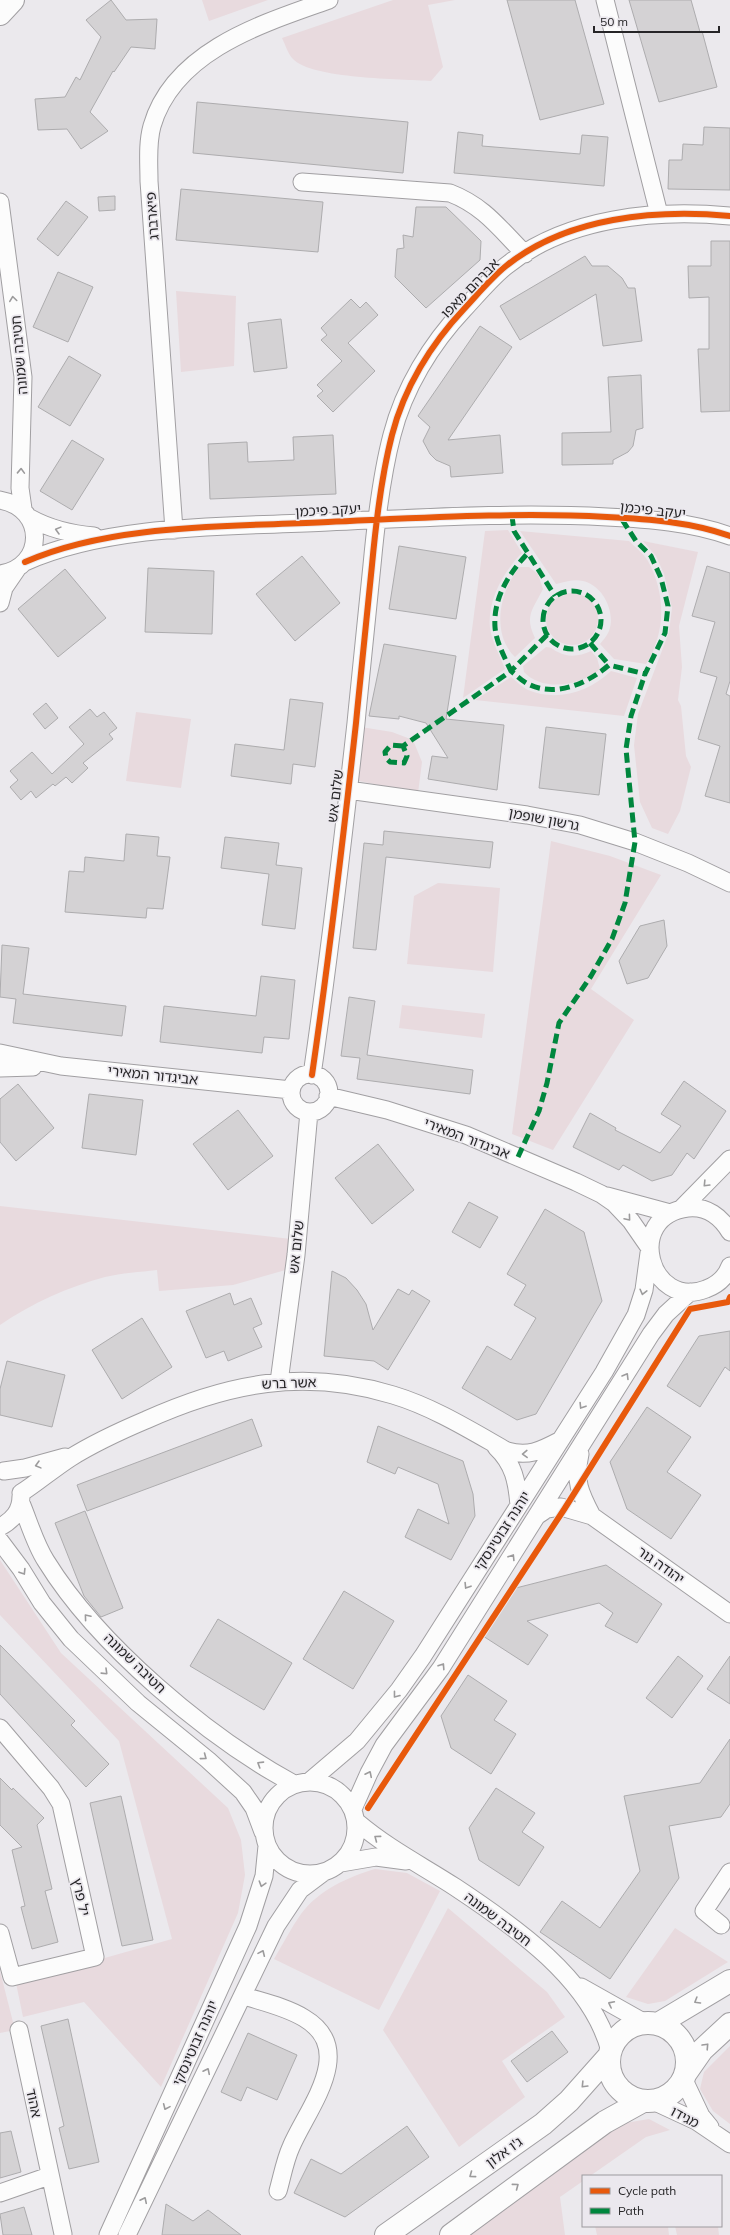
<svg xmlns="http://www.w3.org/2000/svg" width="730" height="2235" viewBox="0 0 730 2235" font-family="Mulish,'Noto Sans Hebrew',sans-serif">
	<style>
		.green { fill: #e8dade }
		.building { fill: #d4d2d4; stroke: #adacae }
		.lines { fill: none; stroke-linecap: round; stroke-linejoin: round }
		.minor-casing { stroke: #a19fa2; stroke-width: 19 }
		.major-casing { stroke: #a19fa2; stroke-width: 24 }
		.minor { stroke: #fcfcfc; stroke-width: 17 }
		.major { stroke: #fcfcfc; stroke-width: 22 }
		.quiet { stroke: #00873e; stroke-width: 5; stroke-dasharray: 10 5; stroke-linecap: butt }
		.cycleway-casing { stroke: #ebe8ee; stroke-width: 8 }
		.cycleway { stroke: #e8590c; stroke-width: 6 }
		.oneway { stroke: #9c9b9c }
		.labels { text-anchor: middle; dominant-baseline: central; stroke-width: 3.5; stroke-linejoin: round; paint-order: stroke }
		.street-label { font-size: 14px; fill: #262527; stroke: #ebe8ee }
	</style>
	<rect width="100%" height="100%" fill="#ebe9ed"/>
	<path class="green" d="M202 0H268L209 21Z
		M393 0H455L428 5 443 67 431 81C402 79 311 79 293 59 288 54 285 44 282 38Z
		M176 291 236 296 234 366 181 372Z
		M508 530 522 553C504 571 487 600 490 628 492 642 500 656 505 669L463 698 485 531Z
		M520 531 629 541C635 547 644 554 648 561 666 594 666 632 646 664L614 659 600 644C603 640 607 636 609 631 616 613 603 585 583 581 574 579 565 582 556 584Z
		M643 541 698 552 679 626 682 667 678 700 681 706 686 756 691 767 680 811 668 834 652 828 640 802 634 745 638 714 669 632 672 608 664 574 656 556Z
		M520 567H529L538 574 543 589C533 609 524 616 535 638L515 657C491 634 499 591 520 567Z
		M546 619a26 26 0 1 1 52 0a26 26 0 1 1-52 0Z
		M546 647C552 647 553 650 558 652 569 658 580 656 591 651L597 658 600 669C581 686 542 692 524 672L523 666Z
		M611 671 637 678 624 716 475 700 511 677C516 681 522 687 528 690 557 702 589 692 611 671Z
		M136 712 191 719 181 788 126 781Z
		M361 727 392 732 413 740 422 762 418 793 359 781Z
		M551 841 610 856 661 875 591 989 634 1020 553 1150 512 1134Z
		M438 883 500 888 493 972 407 964 414 896Z
		M402 1005 485 1014 482 1038 399 1028Z
		M0 1206 291 1239 289 1269 233 1285 159 1291 157 1270C140 1272 122 1273 105 1277 68 1287 32 1303 0 1325Z
		M0 1560 61 1653 228 1808 241 1840 245 1875 238 1913 161 2087 84 2002 23 2017 16 1983 172 1939 119 1741 0 1615Z
		M375 1869 407 1873 440 1891 379 2010 274 1959C283 1944 291 1928 301 1914 319 1890 348 1877 375 1869Z
		M448 1908 547 1992 565 2017 502 2061 525 2097 459 2147 383 2030Z
		M675 1928 728 1962 665 2001 648 2004 626 1997Z
		M0 1971 15 2030 0 2033Z
		M730 2046V2124L713 2111 700 2089 704 2072Z
		M649 2119 670 2130 646 2137 590 2176H583V2181L560 2197 565 2235H468L619 2124Z
		M595 2226H668L669 2235H597Z
		M675 2226H718L719 2235H677Z"/>
	<path class="building" d="M111 0 126 20 157 19 155 49 131 47 114 72 113 71 90 112 108 131 81 149 67 129 38 130 35 99 65 97 76 77 80 80 101 37 86 20Z
		M507 0H575L604 104 540 120Z
		M629 0H691L700 32 702 31 717 87 659 102Z
		M197 102 408 122 403 173 193 153Z
		M704 127 730 128V190L668 189 669 160H682L683 144 703 145Z
		M458 132 483 135 482 146 580 154 582 135 608 137 604 186 454 173Z
		M181 189 323 202 318 252 176 240Z
		M115 196V210L99 211 98 197Z
		M66 201 88 217 58 256 37 239Z
		M416 207H446L481 241 480 260 426 308 395 277 397 249 404 248 403 235 413 237Z
		M711 241H730V411L701 412 698 349H709V297L689 298 688 266H711Z
		M585 256 592 266H608L622 278 628 288H635L642 341 603 346 596 294 520 340 500 306Z
		M58 272 93 287 68 342 33 327Z
		M351 299 360 308 366 302 378 315 348 343 375 371 333 412 317 396 323 391 317 385 342 361 321 340 327 335 321 328Z
		M281 319 287 368 254 372 248 323Z
		M480 326 512 347 448 440 500 435 503 473 451 477 450 466 436 460 430 454 423 441 430 427 418 416Z
		M69 356 101 375 70 426 38 407Z
		M641 375 643 428 636 430 633 446 628 452 613 460V464L562 465V433L611 432 608 377Z
		M333 435 336 494 210 499 208 444 247 442 248 462 294 460 293 437Z
		M72 440 104 459 72 510 40 491Z
		M399 546 466 557 456 619 389 609Z
		M302 556 340 603 295 641 256 594Z
		M707 566 730 573V681L726 694 730 696V803L705 796 720 746 698 739 717 677 700 672 715 622 692 616Z
		M148 568 214 571 212 634 145 632Z
		M65 569 106 618 58 657 18 609Z
		M384 644 456 656 446 719 504 725 497 790 428 779 432 756 448 758 426 723 399 716V719L369 716Z
		M290 699 323 703 315 767 293 764 291 784 231 776 235 744 284 750Z
		M46 703 58 718 45 729 33 714Z
		M90 709 97 717 104 712 117 728 109 734 113 739 83 763 88 768 72 783 66 777 55 786 53 784 36 798 31 791 21 800 10 787 18 780 10 771 32 752 52 774 84 744 69 727Z
		M546 727 606 734 599 795 539 788Z
		M384 831 493 842 490 868 386 857 376 950 353 948 364 843 383 845Z
		M126 834 159 837 157 856 170 857 163 909 147 908 146 918 65 912 69 871 84 872 85 857 124 861Z
		M225 837 279 843 276 865 302 868 295 929 262 925 269 874 221 868Z
		M664 920 667 946 648 978 627 984 619 961 640 926Z
		M2 945 29 948 23 994 126 1006 122 1036 13 1023 16 999 0 997Z
		M261 976 295 980 289 1039 264 1037 262 1053 160 1042 164 1006 256 1016Z
		M349 997 375 1001 367 1055 473 1070 470 1094 357 1079 360 1058 341 1056Z
		M684 1081 726 1111 694 1159 687 1153 672 1175 652 1181 623 1165 619 1170 573 1147 590 1113 616 1128 615 1130 660 1153 681 1126 661 1114Z
		M18 1084 54 1128 16 1161 0 1142V1099Z
		M89 1094 143 1100 136 1155 82 1148Z
		M238 1110 273 1156 228 1190 193 1144Z
		M378 1144 414 1190 372 1224 335 1178Z
		M469 1202 498 1217 480 1248 452 1232Z
		M545 1209 584 1232 602 1301 536 1414 517 1420 462 1388 487 1346 511 1360 536 1318 514 1305 526 1285 507 1274Z
		M332 1271 346 1278 357 1290 366 1304 373 1330 398 1289 409 1295 412 1290 430 1301 388 1370 374 1361 324 1356Z
		M230 1293 234 1305 251 1298 262 1324 253 1328 262 1347 228 1361 224 1351 206 1358 186 1311Z
		M142 1318 172 1367 122 1399 92 1350Z
		M730 1331V1371L725 1367 700 1407 667 1386 699 1336Z
		M7 1361 65 1375 52 1427 0 1415V1389Z
		M647 1407 691 1437 667 1472 701 1495 671 1539 627 1509 610 1462Z
		M252 1419 262 1446 87 1511 77 1485Z
		M378 1426 463 1461 473 1494 475 1516 451 1560 405 1537 418 1509 449 1524 438 1484 398 1467 395 1474 367 1462Z
		M85 1511 123 1608 101 1617 84 1596 55 1523Z
		M606 1565 662 1604 637 1643 605 1626 613 1613 599 1603 527 1621 548 1635 528 1665 483 1636 512 1589Z
		M344 1591 394 1621 353 1689 303 1659Z
		M218 1619 292 1663 264 1710 190 1666Z
		M0 1645 75 1721 71 1725 109 1764 86 1787 0 1694Z
		M678 1656 703 1676 672 1718 646 1698Z
		M730 1656V1704L707 1689Z
		M468 1675 507 1701 494 1720 516 1734 491 1774 451 1748 441 1716Z
		M730 1739V1804L721 1817 669 1826 679 1878 610 1979 540 1932 562 1901 600 1928 640 1871 624 1796 700 1783Z
		M0 1778 12 1790 13 1788 44 1818 37 1825 52 1889 45 1891 58 1942 32 1949 21 1907 25 1906 12 1850 22 1847 0 1825Z
		M496 1788 535 1813 522 1832 544 1847 519 1886 479 1860 469 1828Z
		M121 1796 153 1940 122 1946 90 1803Z
		M68 2019 99 2162 69 2169 59 2128 64 2126 41 2026Z
		M552 2031 568 2052 527 2082 511 2061Z
		M248 2033 297 2055 277 2100 247 2087 241 2101 221 2092Z
		M407 2126 429 2157 345 2217 294 2193 311 2159 341 2174Z
		M11 2131 21 2172 0 2178V2133Z
		M166 2204 193 2221 208 2210 241 2235H162Z
		M24 2207 32 2235H3L0 2214Z"/>
	<g class="lines">
		<defs>
			<path id="minor" d="M605 0 659 214
				M302 182 450 193C484 206 500 229 525 254
				M0 202 23 377 20 488 23 509
				M0 500C46 508 46 567 0 574
				M30 518C50 529 70 534 94 536
				M174 530 149 181C149 163 147 144 152 126 174 50 264 23 329 0
				M25 562C113 523 232 527 328 522 421 518 514 512 607 517 648 519 691 522 730 536
				M0 603 4 588 17 569
				M348 790 527 815 580 825 635 842 688 863 730 883
				M0 1053 61 1066 291 1090
				M0 1068 33 1067
				M291 1093a19 19 0 1 1 38 0a19 19 0 1 1-38 0Z
				M312 1075C329 958 343 840 356 723 361 670 367 617 372 565 376 522 381 477 392 435 404 388 431 344 464 309 478 294 491 278 506 266 567 217 656 209 730 216
				M328 1096 387 1110 466 1135 576 1182 601 1194 614 1203 631 1221 649 1247
				M607 1196 670 1213
				M681 1209 730 1159
				M730 1232C721 1217 707 1206 688 1208 623 1216 650 1311 706 1289 717 1285 726 1277 730 1266
				M279 1382 296 1255 309 1112
				M496 1447C514 1464 517 1482 519 1505
				M580 1454C574 1481 580 1493 592 1516
				M4 1471 25 1468 65 1457
				M21 1493C38 1482 53 1469 70 1458 94 1443 120 1431 146 1420 228 1383 304 1368 393 1395 433 1407 470 1430 507 1451 528 1457 540 1451 559 1441
				M21 1503C29 1522 35 1544 46 1561 98 1645 207 1737 294 1784
				M538 1515 547 1509 561 1507 592 1516 730 1614
				M0 1527C13 1520 21 1511 21 1496
				M0 1541 21 1569 42 1603 71 1639 138 1703 208 1760 243 1792 254 1808 263 1832
				M0 1728 51 1788 61 1804 95 1957 12 1977 0 1933
				M310 1781 357 1741 399 1690 423 1656 604 1372 636 1315 644 1290 649 1253
				M264 1828a46 46 0 1 1 92 0a46 46 0 1 1-92 0Z
				M353 1809 369 1773 384 1745 441 1668 651 1334 666 1314 690 1292
				M357 1822C389 1849 421 1865 455 1887 514 1926 591 1979 610 2051
				M341 1863 376 1857 406 1861
				M721 1925 704 1911 730 1872
				M581 1987 645 2023
				M244 1996C263 2002 286 2007 304 2018 358 2050 307 2109 291 2147 285 2160 282 2177 278 2191
				M19 2030 63 2234
				M684 2080 701 2116 710 2127
				M653 2101 696 2121 730 2144
				M0 2193 49 2176
				M108 2235 248 1926 264 1876 267 1846
				M127 2235 276 1926 300 1890 324 1872"/>
			<path id="major" d="M0 14 13 0
				M609 2062a39 39 0 1 1 78 0a39 39 0 1 1-78 0Z
				M658 2024 730 1981
				M686 2073 702 2050 730 2024
				M386 2235 543 2124 569 2101 609 2056
				M451 2235 605 2122 643 2101"/>
		</defs>
		<use href="#minor" class="minor-casing"/>
		<use href="#major" class="major-casing"/>
		<use href="#minor" class="minor"/>
		<use href="#major" class="major"/>
		<path class="quiet" d="M512 516 514 531 555 596
			M543 620a29 29 0 1 1 58 0a29 29 0 1 1-58 0Z
			M547 635 511 671C516 675 522 681 528 684 556 698 588 683 609 665L645 674 665 633 668 606 661 578 651 556 636 541 621 518
			M590 643 609 665
			M403 746 391 745 385 752 386 758 390 762 404 763 407 756 403 746 511 671C505 658 496 642 495 627 493 598 509 573 528 553
			M518 1157 539 1111 547 1083 559 1023 591 976 612 939 625 903 635 842 626 749 631 716 645 674"/>
		<defs>
			<path id="cycleway" d="M25 562C113 523 232 527 328 522 421 518 514 512 607 517 648 519 691 522 730 536
				M312 1075C329 958 343 840 356 723 361 670 367 617 372 565 376 522 381 477 392 435 404 388 431 344 464 309 478 294 491 278 506 266 567 217 656 209 730 216
				M368 1808 565 1508 690 1309 728 1302 730 1297"/>
		</defs>
		<use href="#cycleway" class="cycleway-casing"/>
		<use href="#cycleway" class="cycleway"/>
	</g>
	<defs><path id="oneway-chevron" d="M-2-3.5L2.5 0L-2 3.5" fill="none" stroke-width="1.6" stroke-linecap="round" stroke-linejoin="round"/></defs>
	<g class="oneway">
		<use href="#oneway-chevron" transform="translate(13 299) rotate(-98)"/>
		<use href="#oneway-chevron" transform="translate(21 471) rotate(-88)"/>
		<use href="#oneway-chevron" transform="translate(58 530) rotate(-165)"/>
		<use href="#oneway-chevron" transform="translate(706 1184) rotate(134)"/>
		<use href="#oneway-chevron" transform="translate(628 1218) rotate(50)"/>
		<use href="#oneway-chevron" transform="translate(643 1292) rotate(104)"/>
		<use href="#oneway-chevron" transform="translate(626 1376) rotate(-59)"/>
		<use href="#oneway-chevron" transform="translate(582 1406) rotate(122)"/>
		<use href="#oneway-chevron" transform="translate(525 1454) rotate(178)"/>
		<use href="#oneway-chevron" transform="translate(38 1465) rotate(165)"/>
		<use href="#oneway-chevron" transform="translate(512 1557) rotate(-58)"/>
		<use href="#oneway-chevron" transform="translate(23 1572) rotate(58)"/>
		<use href="#oneway-chevron" transform="translate(467 1586) rotate(122)"/>
		<use href="#oneway-chevron" transform="translate(87 1617) rotate(-130)"/>
		<use href="#oneway-chevron" transform="translate(442 1666) rotate(-57)"/>
		<use href="#oneway-chevron" transform="translate(105 1672) rotate(44)"/>
		<use href="#oneway-chevron" transform="translate(396 1695) rotate(128)"/>
		<use href="#oneway-chevron" transform="translate(204 1757) rotate(37)"/>
		<use href="#oneway-chevron" transform="translate(260 1764) rotate(-148)"/>
		<use href="#oneway-chevron" transform="translate(369 1774) rotate(-64)"/>
		<use href="#oneway-chevron" transform="translate(377 1838) rotate(-143)"/>
		<use href="#oneway-chevron" transform="translate(262 1884) rotate(107)"/>
		<use href="#oneway-chevron" transform="translate(262 1953) rotate(-66)"/>
		<use href="#oneway-chevron" transform="translate(697 2001) rotate(149)"/>
		<use href="#oneway-chevron" transform="translate(611 2004) rotate(-153)"/>
		<use href="#oneway-chevron" transform="translate(706 2046) rotate(-47)"/>
		<use href="#oneway-chevron" transform="translate(207 2071) rotate(-64)"/>
		<use href="#oneway-chevron" transform="translate(584 2085) rotate(134)"/>
		<use href="#oneway-chevron" transform="translate(166 2107) rotate(114)"/>
		<use href="#oneway-chevron" transform="translate(472 2175) rotate(144)"/>
		<use href="#oneway-chevron" transform="translate(516 2186) rotate(-37)"/>
		<use href="#oneway-chevron" transform="translate(144 2200) rotate(-64)"/>
	</g>
	<g class="labels">
		<g class="street-label">
			<text transform="translate(152 216) rotate(-94)">פיארברג</text>
			<text transform="translate(470 288) rotate(-46)">אברהם מאפו</text>
			<text transform="translate(19 355) rotate(-95)">חטיבה שמונה</text>
			<text transform="translate(328 510) rotate(-3)">יעקב פיכמן</text>
			<text transform="translate(653 510) rotate(6)">יעקב פיכמן</text>
			<text transform="translate(335 796) rotate(-83)">שלום אש</text>
			<text transform="translate(544 819) rotate(11)">גרשון שופמן</text>
			<text transform="translate(153 1075) rotate(6)">אביגדור המאירי</text>
			<text transform="translate(467 1138) rotate(21)">אביגדור המאירי</text>
			<text transform="translate(296 1247) rotate(-84)">שלום אש</text>
			<text transform="translate(289 1383) rotate(-2)">אשר ברש</text>
			<text transform="translate(502 1531) rotate(-57)">יוהנה זבוטינסקי</text>
			<text transform="translate(661 1565) rotate(35)">יהודה גור</text>
			<text transform="translate(135 1663) rotate(44)">חטיבה שמונה</text>
			<text transform="translate(81 1897) rotate(77)">יל פרץ</text>
			<text transform="translate(498 1919) rotate(37)">חטיבה שמונה</text>
			<text transform="translate(195 2043) rotate(-66)">יוהנה זבוטינסקי</text>
			<text transform="translate(34 2103) rotate(78)">אהוד</text>
			<text transform="translate(685 2117) rotate(28)">מגידו</text>
			<text transform="translate(504 2152) rotate(-36)">ג'ו אלון</text>
		</g>
	</g>
	<rect x="582" y="2175" width="140" height="52" fill="#ebe8ee" stroke="#9c9a9e"/>
	<rect x="590" y="2188" width="20" height="6" fill="#e8590c" stroke="#9c9a9e"/>
	<text x="618" y="2195" font-size="12" fill="#262527">Cycle path</text>
	<rect x="590" y="2208" width="20" height="6" fill="#00873e" stroke="#9c9a9e"/>
	<text x="618" y="2215" font-size="12" fill="#262527">Path</text>
	<path d="M594 26v6h125v-6" fill="none" stroke="#262527" stroke-width="2"/>
	<text x="600" y="26" font-size="12" fill="#262527" stroke="#ebe8ee" stroke-width="3" paint-order="stroke">50 m</text>
</svg>
